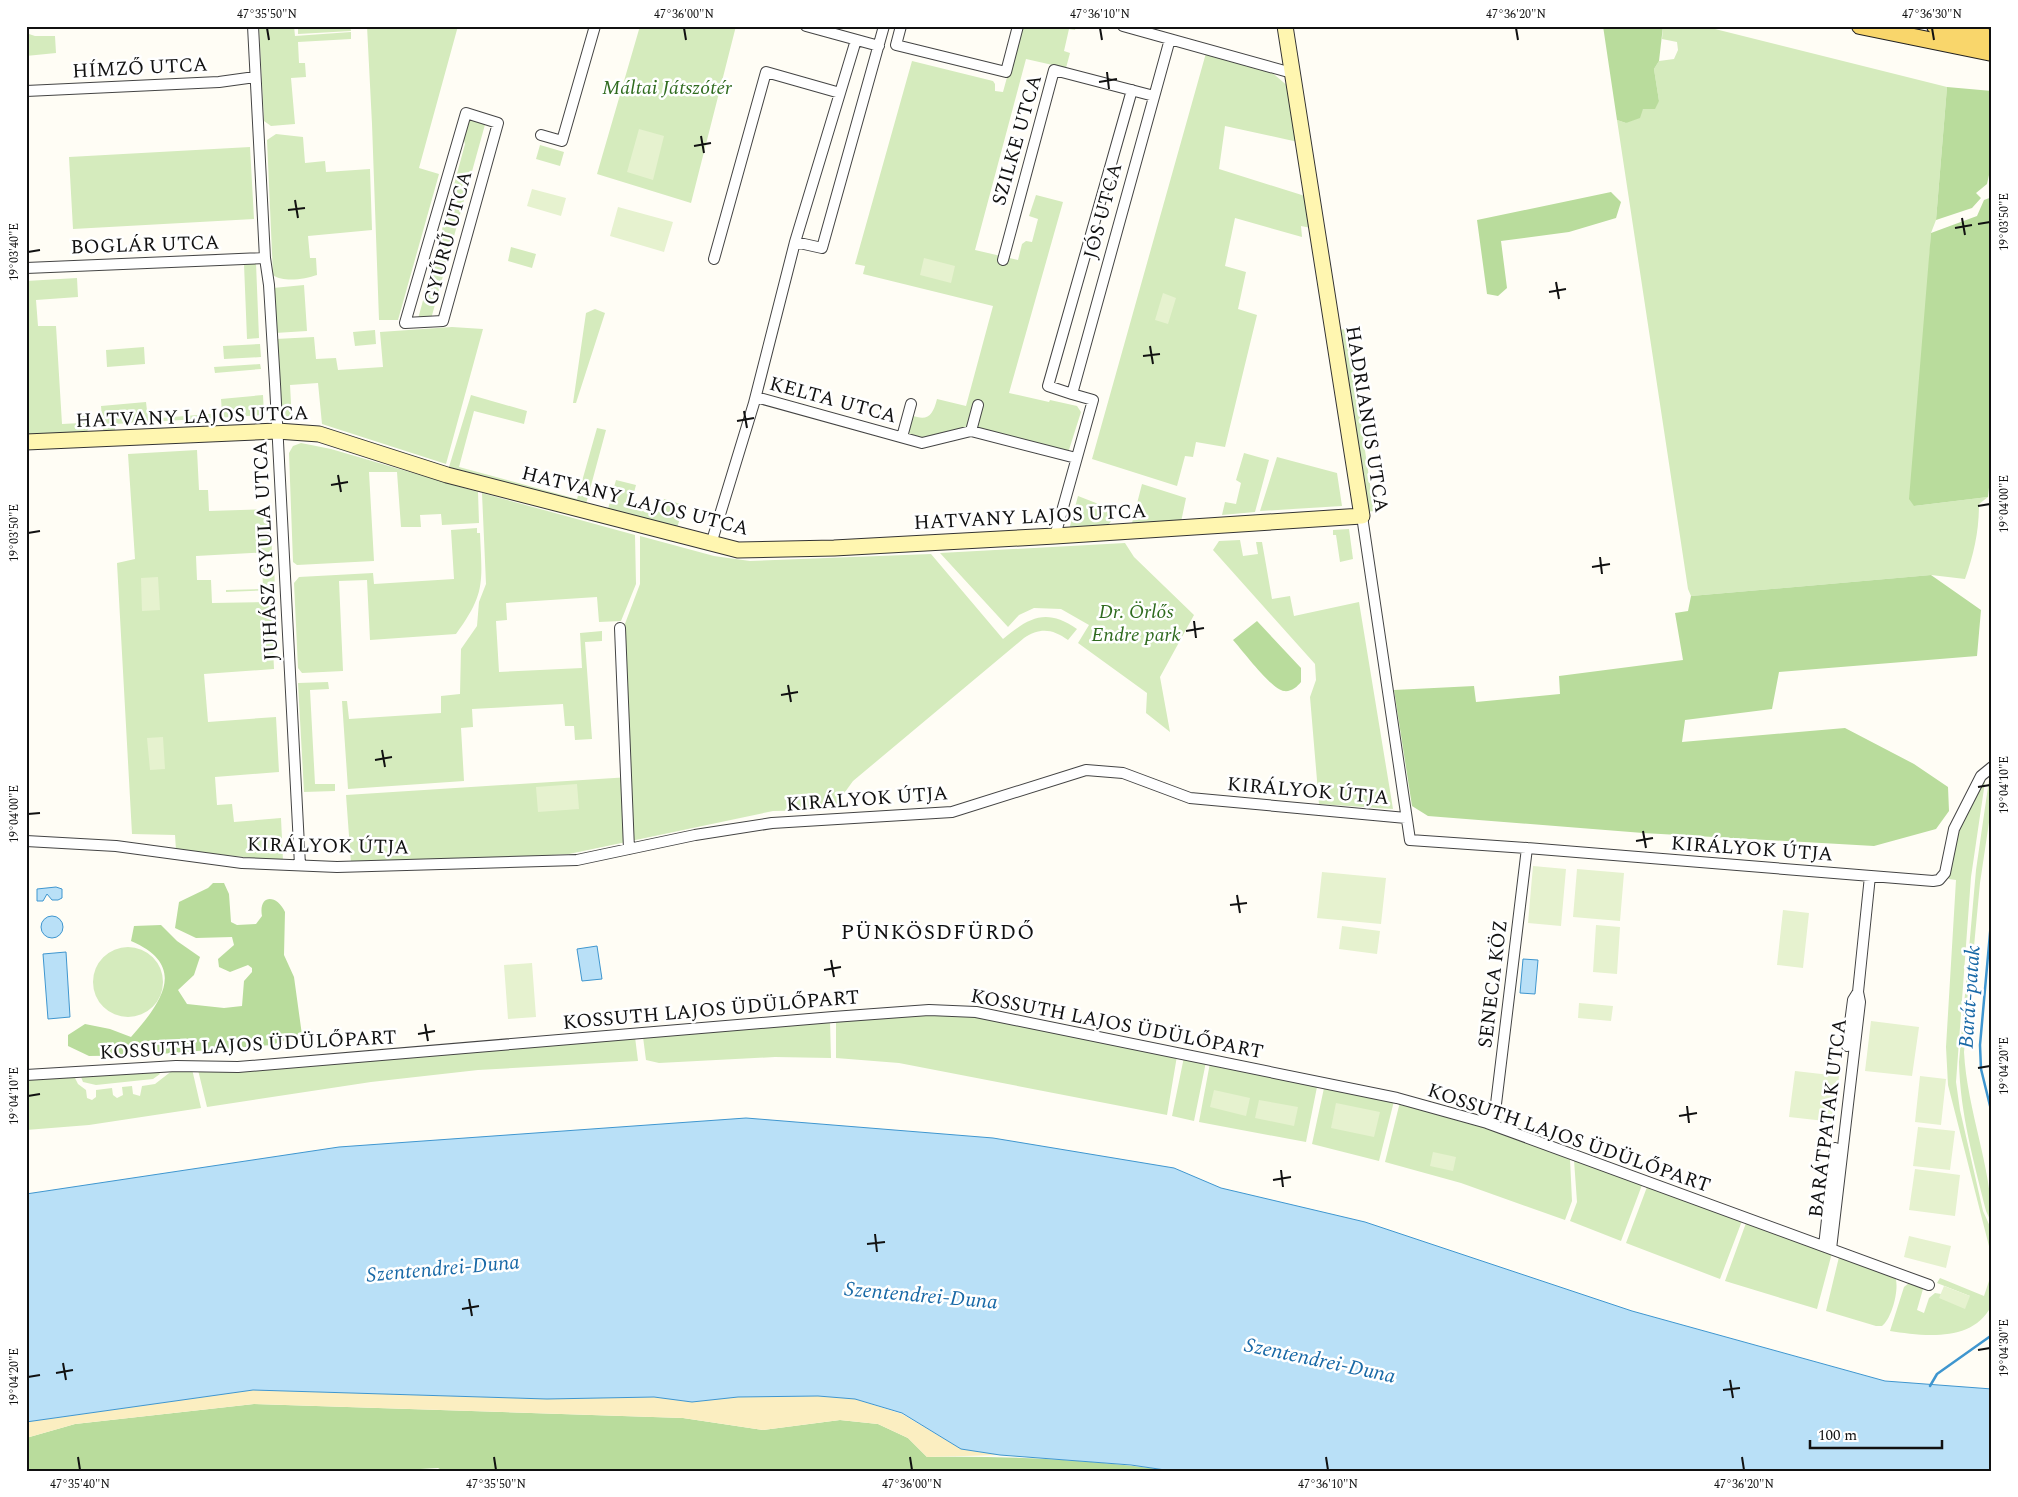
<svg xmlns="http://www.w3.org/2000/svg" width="2018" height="1497" viewBox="0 0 2018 1497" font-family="Spectral,serif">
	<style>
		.green { fill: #d5ebbd }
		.forest { fill: #b9dc9c }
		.sand { fill: #fbeec1 }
		.pitch { fill: #e6f2cf }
		.water { fill: #b9e0f7; stroke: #3f96cf }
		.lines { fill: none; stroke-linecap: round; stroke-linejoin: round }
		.stream { stroke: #3f96cf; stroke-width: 2.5 }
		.street-casing { stroke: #444; stroke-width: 12 }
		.secondary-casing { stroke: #333; stroke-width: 17 }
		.primary-casing { stroke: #222; stroke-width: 18 }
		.street { stroke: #fff; stroke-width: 10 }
		.secondary { stroke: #fff6b0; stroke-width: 15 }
		.primary { stroke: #f9d66b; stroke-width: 16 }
		.ticks { fill: none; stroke: #111; stroke-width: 2 }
		.labels { text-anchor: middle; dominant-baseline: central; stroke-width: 5; stroke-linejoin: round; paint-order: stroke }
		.street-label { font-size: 20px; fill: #111; stroke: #fff }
		.park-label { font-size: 20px; font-style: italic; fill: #2f6b1f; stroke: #fff }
		.neighbourhood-label { font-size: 21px; letter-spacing: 1px; fill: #111; stroke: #fff }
		.water-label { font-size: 21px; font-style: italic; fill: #1768a6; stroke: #fff }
		.neatline { fill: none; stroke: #111; stroke-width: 2 }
		.ticks-label { font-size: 12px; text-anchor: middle; fill: #111 }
	</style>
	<rect width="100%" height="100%" fill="#fffdf5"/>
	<path class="green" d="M259 26H294L295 36 351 32V39L298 42 299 63H305L306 77 291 78 295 124 271 126 264 121Z
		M298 26H350L351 31 298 34Z
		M367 26H458L419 168 439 174 398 320H379L372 124Z
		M640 26H736L691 203 597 174Z
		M1021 26H1076L1075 30 1069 29 1064 51 1070 53 1066 68 1026 59 975 250 1018 260 1022 244 1026 241 1032 242 1038 219 1029 216 1036 195 1063 202 1009 393 1049 402 1050 400 1077 406 1081 412 1068 453 968 427 926 439 911 436 906 430 911 415C928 422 933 415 937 399L966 406 993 306 863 274 865 266 855 264 912 61 993 81 995 84V91L1003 92Z
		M1663 26H1703L1947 87 1936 220 1931 233 1914 506 1988 497 1979 504C1979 531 1974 554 1965 579L1931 575 1691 596 1688 589 1617 120 1626 123 1643 109 1659 101 1654 69 1659 61 1674 59 1678 50 1677 42 1662 39Z
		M26 33 35 36H55L56 53 26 56Z
		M1206 53 1269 70 1290 88 1298 142 1225 126 1219 169 1305 196 1311 228 1301 226 1302 237 1235 218 1225 266 1246 272 1238 309 1257 315 1225 447 1196 442 1193 457 1185 456 1177 486 1092 459Z
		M466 118 486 121 431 319H418L465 144 462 134Z
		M276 134 303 137 305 163 325 161 326 172 370 169 372 230 308 236 310 258H316L317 275C305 279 284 283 273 275L267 140Z
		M540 145 564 152 560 166 536 159Z
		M250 147 254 219 73 229 69 157Z
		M511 247 536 254 532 268 508 261Z
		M256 263 259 338 247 339 244 264Z
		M77 278 78 297 36 300 38 326H56L62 424 81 423V416H86L90 423 88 430 81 437 26 439V281Z
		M304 285 307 331 275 333 273 288Z
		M595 309 605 313 576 403H573L586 313Z
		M452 327 483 329 446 464 322 424 318 383 290 385 292 421 285 418 282 412 276 339 314 337 316 359 336 358 338 370 383 367 380 332Z
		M1347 329 1374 511 1366 512 1338 330Z
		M375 330 376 344 355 346 353 332Z
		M260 344 261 357 224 359 223 346Z
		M144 347 145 364 107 367 106 350Z
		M260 364 261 369 215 373 214 367Z
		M263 395 264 415 115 424V433L103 430 101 406 146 402 148 419 222 413 221 399Z
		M471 395 527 411 524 424 474 411 459 467 577 499 597 428 606 430 586 504 449 467Z
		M301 443 331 449 478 492 479 523 442 525 441 514 420 515 421 527H401L397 472H369L374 561 297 565 293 562 289 453 293 446Z
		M197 450 199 490H208L209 511 270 509 272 552 196 556 197 580H211L212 603 271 602 274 669 204 674 208 722 276 717 279 772 215 777 217 805 232 804 234 822 281 818 283 861 176 850 175 835 132 834 117 563 135 559 128 454Z
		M1244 453 1269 460 1255 512 1222 515 1225 502 1236 504 1241 483 1236 480Z
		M1277 457 1337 473 1342 506 1260 511Z
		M616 480 636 485 631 504 660 512 664 499 684 505 677 528 608 509Z
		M1142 484 1186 498 1181 522 1132 523Z
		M482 493 635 535 636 584 621 621 599 622 597 597 506 603 507 620 496 621 499 672 582 668 580 633 602 631V641L585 642 592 739 575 740 574 726H565L563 704 472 709 473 727 461 728 464 781 348 789 342 701H347L349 719 441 713V696L460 694 461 649 477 626 479 602 486 584Z
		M1078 496 1096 503 1113 515C1111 534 1084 529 1069 530Z
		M477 528V533H480C482 582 486 593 456 634L370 640 367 580 339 581 343 671 302 673 298 668 294 583 299 577 373 573 374 584 454 579 451 530Z
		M1349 529 1353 559 1340 562 1336 535H1333V530Z
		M640 536 714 556 750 561 931 554 1003 639C1030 617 1046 608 1077 629L1068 640C1053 629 1040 627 1024 638L853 781 832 810 773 811 569 854 433 862 351 863 346 795 630 777 623 629 640 584Z
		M1240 540 1243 556 1258 554 1256 542H1262L1272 599 1290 596 1294 616 1359 602 1393 809 1319 804 1310 697 1316 680 1315 664 1213 550 1219 541Z
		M1125 543 1134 557 1194 615 1160 677 1170 732 1146 713 1147 693 1078 643 1089 625 1061 609 1034 608 1019 615 1008 627 940 553Z
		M262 563H274L275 590 226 592V590L263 589Z
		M328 682 329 689 310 690 315 784H335V791L304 792 298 683Z
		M1992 772V802L1980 883 1964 1052C1967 1110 1992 1168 1992 1224L1986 1211C1974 1162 1960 1113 1959 1062L1976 870 1989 780Z
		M1986 775 1971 877 1956 1082 1960 1110 1983 1211 1992 1231V1258L1948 1085 1946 1047 1956 880 1949 879 1947 876 1955 834Z
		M93 982a35 35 0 1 1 70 0a35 35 0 1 1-70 0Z
		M947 1014 966 1015 1177 1056 1167 1115 899 1063 836 1058V1020Z
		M830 1021 831 1058 775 1057 659 1063 646 1060 643 1037Z
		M635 1037 638 1061 478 1070 371 1082 207 1107 198 1070 218 1072 256 1071Z
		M1184 1057 1206 1062 1194 1121 1172 1116Z
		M1210 1063 1317 1087 1306 1142 1199 1122Z
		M192 1069 201 1108 89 1125 26 1130V1079L74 1076 78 1084 86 1090 87 1098 92 1100 96 1097V1090L112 1088 113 1095 117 1098 123 1095 122 1087 132 1086 133 1094 140 1096 142 1086 155 1084 173 1070Z
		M158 1071 160 1074 153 1079 96 1085 83 1082 81 1077Z
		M1324 1088 1394 1101 1379 1161 1312 1144Z
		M1400 1102 1483 1126 1570 1159 1572 1201 1565 1220 1461 1183 1385 1162Z
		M1574 1160 1642 1185 1621 1241 1570 1221 1577 1202Z
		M1647 1187 1742 1221 1720 1279 1626 1243Z
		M1746 1223 1832 1253 1817 1309 1725 1281Z
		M1839 1257 1895 1277C1900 1287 1892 1319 1882 1326H1876L1826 1311Z
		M1992 1272C1992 1281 1995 1298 1991 1306 1973 1343 1922 1336 1890 1331L1904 1287 1909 1283H1918L1923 1289 1917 1310 1924 1313 1929 1298 1935 1293 1941 1294 1940 1298 1970 1296 1937 1283 1940 1278 1984 1296Z"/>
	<path class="forest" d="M1603 26H1663L1659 61 1654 69 1659 101 1655 109H1643L1640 118 1626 123 1617 120Z
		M1947 87 1992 91 1989 175 1987 184 1976 193 1981 198 1972 208 1936 220Z
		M1611 192 1621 202 1616 218 1569 232 1501 241 1507 288 1498 296 1487 294 1477 220Z
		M1992 197V459L1988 497 1914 506 1909 499 1931 233 1977 216 1984 200Z
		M1931 575 1981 610 1977 656 1779 672 1772 709 1685 720 1682 742 1845 728 1914 764 1948 787 1949 811 1936 829 1874 846 1643 833 1428 816 1412 806 1394 690 1474 686 1476 702 1560 694 1559 676 1683 660 1675 613 1688 611 1691 596Z
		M1257 621 1301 668V682C1297 687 1291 692 1284 691 1271 689 1243 651 1233 640Z
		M213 883H224L229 894 231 922 237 925 256 924 262 916C258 894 277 894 285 912L284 955 294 977 302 1035 271 1045 148 1055 89 1056 68 1046V1035L85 1024 110 1029 131 1037C161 1003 189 966 131 941L134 926 161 925 177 941 200 957 194 975 178 990 187 1004 224 1008 242 1006 244 981 252 972V968L248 965 230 972 219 967 218 959 234 945 232 937 196 938 175 928 179 902 208 888Z
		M254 1404 683 1418 763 1430 840 1420 878 1424 908 1438 927 1457C1008 1456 1092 1459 1172 1471H444L438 1468 385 1471H26V1438L75 1424Z"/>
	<path class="sand" d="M253 1390 547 1399 654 1397 692 1402 738 1397 818 1396 855 1399 902 1414 961 1449 1000 1455 927 1457 908 1438 878 1424 840 1420 763 1430 683 1418 254 1404 75 1424 26 1438V1422Z"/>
	<path class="pitch" d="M639 129 664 136 653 180 627 172Z
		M532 189 566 198 561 216 527 206Z
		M618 207 673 222 664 252 610 236Z
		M924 258 955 266 951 283 920 275Z
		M1163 293 1176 298 1168 324 1155 320Z
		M158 577 160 610 142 611 141 578Z
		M163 737 165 769 150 770 147 738Z
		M577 784 579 809 538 812 536 787Z
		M1533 866 1566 869 1561 926 1528 923Z
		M1577 869 1624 873 1620 921 1573 917Z
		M1322 872 1386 878 1381 924 1317 918Z
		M1783 910 1809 913 1803 968 1777 965Z
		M1596 925 1620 927 1617 974 1593 972Z
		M1342 926 1380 931 1377 954 1339 949Z
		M532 963 536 1017 508 1019 504 965Z
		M1579 1003 1613 1006 1611 1021 1578 1018Z
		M1871 1021 1919 1027 1912 1076 1865 1071Z
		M1795 1071 1839 1076 1834 1122 1789 1117Z
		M1920 1076 1946 1079 1941 1125 1915 1122Z
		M1214 1090 1250 1098 1246 1116 1210 1107Z
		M1259 1100 1298 1107 1294 1126 1255 1118Z
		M1336 1103 1380 1112 1374 1137 1331 1128Z
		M1918 1127 1955 1131 1950 1170 1913 1166Z
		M1433 1152 1456 1157 1453 1171 1430 1166Z
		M1915 1169 1960 1175 1955 1216 1909 1210Z
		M1909 1236 1951 1246 1946 1268 1904 1257Z
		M1944 1286 1970 1296 1965 1309 1939 1298Z"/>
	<path class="water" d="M56 887 62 889V898L58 900H52L47 894 43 901H37V889Z
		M41 927a11 11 0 1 1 22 0a11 11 0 1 1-22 0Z
		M597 946 602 979 582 981 577 949Z
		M66 952 70 1017 48 1019 43 954Z
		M1523 959 1538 960 1535 994 1520 993Z
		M746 1118 993 1138 1174 1168 1221 1188 1365 1222 1632 1311 1885 1381 1992 1389V1471H1172L1131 1465 1000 1455 961 1449 902 1413 855 1399 818 1396 738 1397 692 1402 654 1397 547 1399 253 1390 26 1422V1194L339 1147Z"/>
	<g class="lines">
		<path class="stream" d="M1992 911 1980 1045 1981 1069 1992 1114
			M1930 1386 1937 1374 1992 1335"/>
		<defs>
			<path id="street" d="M253 26 265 258 269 285 275 384 300 865
				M806 26 879 46
				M901 26 896 45 1006 72 1018 26
				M1123 26 1292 73
				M26 91 219 82 255 77
				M466 113 498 123 443 321 405 323Z
				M541 135 562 141 595 26
				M795 242 822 248 884 26
				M714 259 766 72 840 93
				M1003 260 1054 70 1154 96
				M26 268 265 258
				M1072 394 1048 386 1132 90
				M756 397 922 443 971 431 1076 458
				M971 431 978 405
				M902 437 911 404
				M1362 516 1410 840 1527 848 1933 881 1939 880 1945 873 1954 829 1981 776 1992 767
				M1055 536 1093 400 1072 394 1170 39
				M711 544 754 403 795 242 856 40
				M620 628 629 849
				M26 841 116 846 242 863 337 867 577 860 695 835 772 823 952 812 1086 770 1123 773 1190 798 1406 818
				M1847 1046 1853 1000 1858 992
				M26 1075 176 1066 238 1067 833 1017 929 1010 976 1012 1397 1098 1487 1123 1929 1285
				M1487 1123 1496 1104 1527 848
				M1824 1246 1835 1148
				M1831 1249 1860 1002 1858 992 1870 876"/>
			<path id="secondary" d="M26 442 277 431 319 434 447 475 738 550 834 548 1055 536 1362 516 1285 26"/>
			<path id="primary" d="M1860 26 1992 53
				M1935 26 1992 38"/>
		</defs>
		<use href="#street" class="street-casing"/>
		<use href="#secondary" class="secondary-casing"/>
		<use href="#primary" class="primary-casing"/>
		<use href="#street" class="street"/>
		<use href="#secondary" class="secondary"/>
		<use href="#primary" class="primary"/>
	</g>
	<path class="ticks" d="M267 28 269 40M684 28 686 40M1100 28 1102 40M1516 28 1518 40M1932 28 1934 40M1107 72 1109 89M1099 82 1117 79M701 136 704 153M694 146 711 143M295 200 298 218M288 210 305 208M1962 218 1965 235M1978 224 1990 222M1955 228 1972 225M28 252 40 250M1556 282 1559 299M1549 292 1566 289M1150 346 1153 364M1143 356 1160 354M744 411 747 428M737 421 754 418M338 475 341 492M331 485 348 482M1978 506 1990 504M28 533 40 531M1600 557 1602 574M1592 567 1610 564M1194 621 1196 638M1186 631 1204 628M788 685 791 702M781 695 798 692M382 750 385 767M375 760 392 757M1978 787 1990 785M28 814 40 813M1643 831 1646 848M1636 841 1653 838M1237 895 1240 913M1230 905 1247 903M831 960 834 977M824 970 841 967M425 1024 428 1041M418 1034 435 1031M1978 1068 1990 1066M28 1096 40 1094M1687 1106 1689 1123M1679 1116 1697 1113M1281 1170 1283 1187M1273 1180 1291 1177M875 1234 877 1252M867 1244 885 1242M469 1299 472 1316M462 1309 479 1306M1978 1350 1990 1348M63 1363 66 1380M56 1373 73 1370M28 1377 40 1375M1730 1380 1733 1398M1723 1390 1740 1388M78 1457 80 1470M494 1457 496 1470M910 1457 912 1470M1326 1457 1328 1470M1742 1457 1744 1470"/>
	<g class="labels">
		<g class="street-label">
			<text transform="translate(140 68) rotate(-3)">HÍMZŐ UTCA</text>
			<text transform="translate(1017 140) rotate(-74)">SZILKE UTCA</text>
			<text transform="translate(1103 211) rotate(-75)">JÓS UTCA</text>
			<text transform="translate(448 238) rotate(-75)">GYŰRŰ UTCA</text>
			<text transform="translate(145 245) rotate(-2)">BOGLÁR UTCA</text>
			<text transform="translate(833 400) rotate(15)">KELTA UTCA</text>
			<text transform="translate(192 417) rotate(-2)">HATVANY LAJOS UTCA</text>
			<text transform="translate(1367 419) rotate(81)">HADRIANUS UTCA</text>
			<text transform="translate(635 501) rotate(14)">HATVANY LAJOS UTCA</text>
			<text transform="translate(1030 517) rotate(-3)">HATVANY LAJOS UTCA</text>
			<text transform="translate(266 551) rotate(-93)">JUHÁSZ GYULA UTCA</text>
			<text transform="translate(1308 791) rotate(5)">KIRÁLYOK ÚTJA</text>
			<text transform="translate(867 799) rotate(-4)">KIRÁLYOK ÚTJA</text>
			<text transform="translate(328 846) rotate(1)">KIRÁLYOK ÚTJA</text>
			<text transform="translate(1752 849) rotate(4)">KIRÁLYOK ÚTJA</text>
			<text transform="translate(1493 984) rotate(-83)">SENECA KÖZ</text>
			<text transform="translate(711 1010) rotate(-5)">KOSSUTH LAJOS ÜDÜLŐPART</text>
			<text transform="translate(1117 1024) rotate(11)">KOSSUTH LAJOS ÜDÜLŐPART</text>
			<text transform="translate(248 1045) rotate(-3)">KOSSUTH LAJOS ÜDÜLŐPART</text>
			<text transform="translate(1828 1118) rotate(-83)">BARÁTPATAK UTCA</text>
			<text transform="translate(1569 1138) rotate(19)">KOSSUTH LAJOS ÜDÜLŐPART</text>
		</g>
		<g class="park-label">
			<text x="667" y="88">Máltai Játszótér</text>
			<text x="1136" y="612">Dr. Örlős<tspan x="1136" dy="23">Endre park</tspan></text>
		</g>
		<g class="neighbourhood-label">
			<text x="938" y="933">PÜNKÖSDFÜRDŐ</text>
		</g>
		<g class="water-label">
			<text transform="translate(1970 997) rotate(-86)">Barát-patak</text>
			<text transform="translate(443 1269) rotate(-5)">Szentendrei-Duna</text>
			<text transform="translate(921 1296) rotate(5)">Szentendrei-Duna</text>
			<text transform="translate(1320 1361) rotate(12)">Szentendrei-Duna</text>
		</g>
	</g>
	<rect width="2018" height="1497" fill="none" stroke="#ffffff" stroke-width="55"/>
	<path d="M1810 1440v8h132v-8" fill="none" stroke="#111111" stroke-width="2.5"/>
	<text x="1818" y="1440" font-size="15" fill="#111111" stroke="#ffffff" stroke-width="4" paint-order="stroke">100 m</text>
	<rect x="28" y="28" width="1962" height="1442" class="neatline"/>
	<g class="ticks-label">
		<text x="267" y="18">47°35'50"N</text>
		<text x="684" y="18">47°36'00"N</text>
		<text x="1100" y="18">47°36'10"N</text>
		<text x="1516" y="18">47°36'20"N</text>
		<text x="1932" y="18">47°36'30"N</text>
		<text transform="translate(2004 222) rotate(-90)" y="4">19°03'50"E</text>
		<text transform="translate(14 252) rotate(-90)" y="4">19°03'40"E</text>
		<text transform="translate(2004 504) rotate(-90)" y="4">19°04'00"E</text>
		<text transform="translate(14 533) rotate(-90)" y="4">19°03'50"E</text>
		<text transform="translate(2004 785) rotate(-90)" y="4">19°04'10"E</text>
		<text transform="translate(14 814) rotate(-90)" y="4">19°04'00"E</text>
		<text transform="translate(2004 1066) rotate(-90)" y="4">19°04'20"E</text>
		<text transform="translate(14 1096) rotate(-90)" y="4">19°04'10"E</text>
		<text transform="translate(2004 1348) rotate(-90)" y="4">19°04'30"E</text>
		<text transform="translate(14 1377) rotate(-90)" y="4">19°04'20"E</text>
		<text x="80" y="1488">47°35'40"N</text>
		<text x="496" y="1488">47°35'50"N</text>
		<text x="912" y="1488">47°36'00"N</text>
		<text x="1328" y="1488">47°36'10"N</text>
		<text x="1744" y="1488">47°36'20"N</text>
	</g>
</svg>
